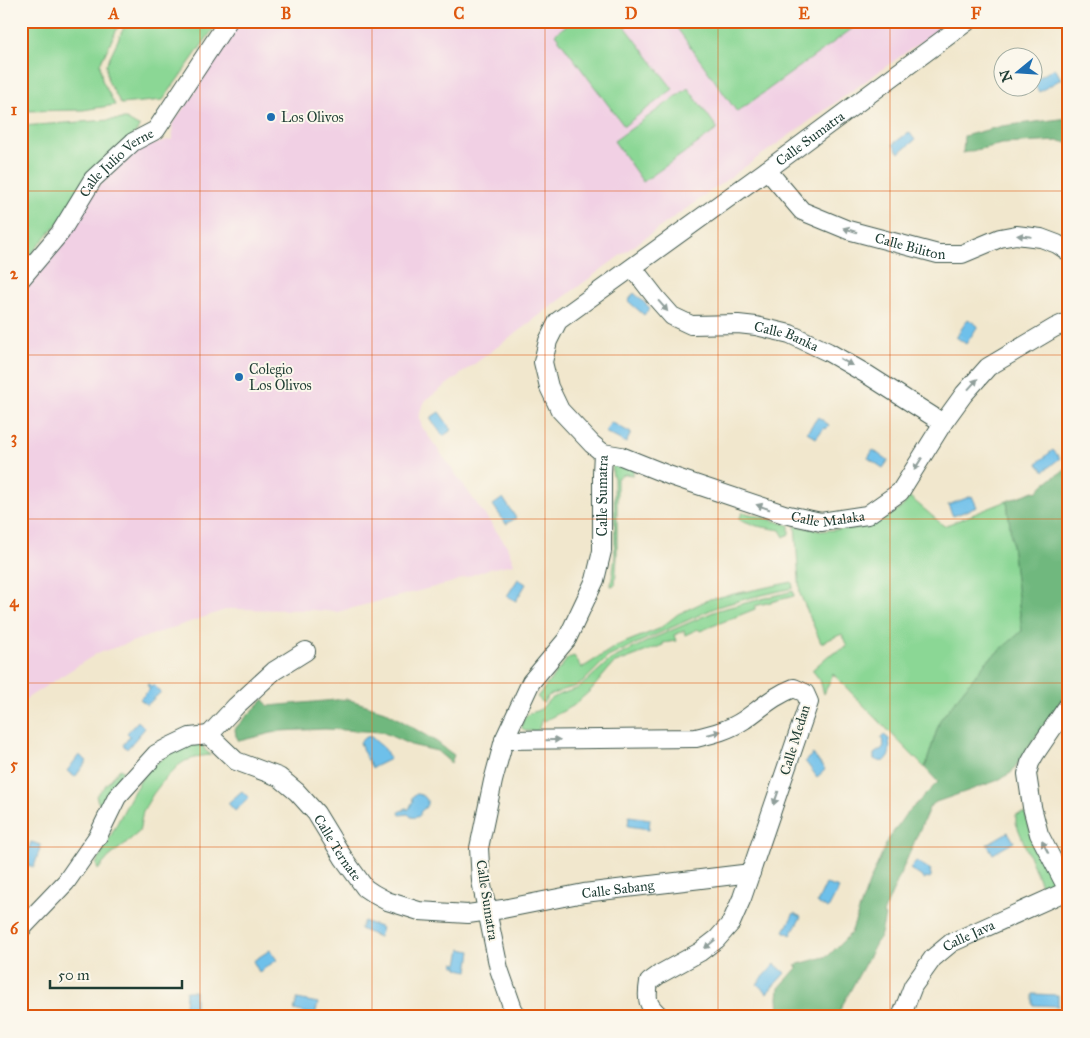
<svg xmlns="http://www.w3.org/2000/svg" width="1090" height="1038" viewBox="0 0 1090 1038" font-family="'IM FELL Great Primer',serif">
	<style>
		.built { fill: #f1d0e4 }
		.green { fill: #8bd795; stroke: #558a64 }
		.forest { fill: #70b87e; stroke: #487a59 }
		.water { fill: #6ec0ea; stroke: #467e8f }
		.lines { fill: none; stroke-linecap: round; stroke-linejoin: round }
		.minor-casing { stroke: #3e564b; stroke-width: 20 }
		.minor { stroke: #fff; stroke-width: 18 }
		.oneway { fill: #8f9e9a }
		.grid { fill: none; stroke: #de580e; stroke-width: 1; stroke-opacity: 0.55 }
		.poi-dot { fill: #1f6fb2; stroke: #fbf7ec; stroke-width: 2 }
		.labels { text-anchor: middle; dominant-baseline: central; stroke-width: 4; stroke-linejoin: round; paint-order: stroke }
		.poi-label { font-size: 14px; fill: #1f3d34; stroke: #fbf7ec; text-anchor: start }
		.street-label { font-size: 14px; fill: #1f3d34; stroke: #fbf7ec }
		.neatline { fill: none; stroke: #de580e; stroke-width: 2 }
		.grid-label { font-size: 16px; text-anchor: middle; font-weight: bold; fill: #de580e }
	</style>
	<rect width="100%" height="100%" fill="#fbf7ec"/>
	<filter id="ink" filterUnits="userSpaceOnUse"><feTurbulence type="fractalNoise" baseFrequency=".02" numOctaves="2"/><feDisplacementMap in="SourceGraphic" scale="10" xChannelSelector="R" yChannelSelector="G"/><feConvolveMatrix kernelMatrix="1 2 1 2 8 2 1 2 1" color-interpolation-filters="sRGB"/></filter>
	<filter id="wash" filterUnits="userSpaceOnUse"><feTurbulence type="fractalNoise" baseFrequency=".0096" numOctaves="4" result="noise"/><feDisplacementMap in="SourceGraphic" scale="20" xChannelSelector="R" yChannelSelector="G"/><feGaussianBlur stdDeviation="1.12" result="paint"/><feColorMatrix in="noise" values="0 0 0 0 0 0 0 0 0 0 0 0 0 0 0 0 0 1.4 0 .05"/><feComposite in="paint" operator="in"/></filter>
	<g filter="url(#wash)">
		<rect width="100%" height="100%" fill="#f1e7cd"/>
		<path class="built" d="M239 21H950L614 260 426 400 421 409 420 414V420L422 427 507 546 514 564 488 569 450 583 337 612 314 610 228 609 96 654 21 702V292L66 239 88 200 111 171 143 146 173 139 172 124 191 98Z"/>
		<path class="green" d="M21 21H121L100 64 102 80 115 105 83 110 21 111Z
			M127 21H219L163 100 121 104 108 81 106 65Z
			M572 21H621L673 89 624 126 555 34Z
			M672 21H852L856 26 737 112Z
			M688 88 718 129 643 182 614 141Z
			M126 119 140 127 21 266V126Z
			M618 463 633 469V475L625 474 617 478V557L615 585 611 586 615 556 614 478C612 473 611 469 614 464Z
			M910 497 944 526 1007 501 1022 631 986 662 940 720 925 768 833 674 824 694 820 680 812 670 829 655 847 647 842 634 821 643 800 594 795 525 820 531 857 528 882 521 902 507Z
			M743 512 789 525V534L784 537 780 530 757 526 739 519Z
			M792 582 793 588 749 598 717 607 653 636 608 657 583 682 577 686 563 690 548 696 543 703 537 697 568 658 574 656 582 668 616 646 659 629 678 614 710 599Z
			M793 591 794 596 755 606V609L700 631 698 629 685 635 684 631 674 635 676 641 663 643V645L613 664 592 689 573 706 544 721 542 719 538 731H525L522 728V725L523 719 529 714 541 709 550 699 564 693 579 688 610 660 654 638 718 610Z
			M195 744H202L205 750 211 755 201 756 185 761 179 765 163 781 153 794 143 811 139 832 108 858 98 870 96 864 134 791 147 770 171 752Z
			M120 769 123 771 112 790 104 809 98 802 96 796Z
			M1025 813 1035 846 1055 884 1046 888 1041 885 1016 823V815Z"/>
		<path class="forest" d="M1069 118V143L1059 141 1002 144 963 153 964 136 1002 126Z
			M1069 467V689L1011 773 996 781 936 802 930 806 883 914 885 916 881 934 836 1017H773L771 1016 779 1013 778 998 779 988 798 967 795 965 828 956 851 933 869 883 888 840 905 815 938 782 925 768 940 720 986 662 1022 631 1007 501 1034 491 1037 492 1045 483Z
			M264 699 266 703 269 706 347 699 385 711 437 742 447 750 454 755 451 763 437 751 411 745 382 732 325 729 280 731 239 741 236 736 235 729 241 722Z"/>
		<path class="water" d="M1055 68 1061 79 1039 92 1033 81Z
			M909 132 915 140 899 153 893 144Z
			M634 293 650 308 644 315 628 301Z
			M968 319 978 326 966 344 956 337Z
			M439 412 452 430 443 436 430 418Z
			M818 417 829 425 826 429 824 428 816 438 807 432Z
			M611 422 631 433 626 443 605 432Z
			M873 450 888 461 883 468 868 458Z
			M1053 450 1060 458 1044 471 1037 463Z
			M972 496 977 507 953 516 948 505Z
			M503 498 516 518 506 524 493 505Z
			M518 579 526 584 516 601 507 596Z
			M149 684 152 687 154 685 161 692 147 705 140 699 150 689 147 685Z
			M138 721 145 728 127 749 123 745 130 736 127 733Z
			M883 735H884L889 739C891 750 890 768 874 759V754L883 748 884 744 881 737Z
			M370 736 385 749 390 759 372 768 363 751 360 742 364 738Z
			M813 754 825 770 817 777 805 761Z
			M79 755 87 761 75 777 67 771Z
			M242 791 249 798 235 811 228 803Z
			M415 794C424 794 431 800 425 808 424 809 422 810 421 811 419 815 421 816 416 817 414 818 412 817 411 817L408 814 400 815 399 813 400 811 404 810 405 808H407V810L409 809 413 801 412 798Z
			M629 816 650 819 649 829 628 826Z
			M1008 832 1014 842 993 854 987 844Z
			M31 842 41 845 34 867 24 864Z
			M916 861 931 870 930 872 931 874V877L929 878 926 877 925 879 910 869Z
			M826 884 839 888 828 909 817 903Z
			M794 913 801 917 791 935 784 931Z
			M364 921 382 928 379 937 360 929Z
			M461 949 471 951 468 971 458 969V966H454V963L458 964Z
			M270 950 277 960 259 972 253 961Z
			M775 964 785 973 767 993 757 984Z
			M186 991H195V1011L194 1012 193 1016H191V1012L183 1011V1008L185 1007Z
			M1033 994 1058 995V1006L1033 1005Z
			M297 999 318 1003 315 1015 294 1010Z"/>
	</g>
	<g filter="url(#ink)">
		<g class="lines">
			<defs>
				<g id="minor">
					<path id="s1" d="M767 170 802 211 848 230 938 254H962L1000 238 1016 235 1041 238 1057 244 1069 252"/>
					<path id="s2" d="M633 268 657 299 672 316 691 325 738 324 756 326 790 334 828 352 868 375 943 423"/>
					<path id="s3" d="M21 279 60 233 93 179 133 142 156 130 228 21"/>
					<path id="s4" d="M603 453 621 456 671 476 784 514 821 522 867 515 900 492 943 423 964 394 988 367 1054 328 1069 321"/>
					<path id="s5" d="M306 651 274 671 236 706 209 735 236 761 279 777 297 792 316 813 344 859 365 888 374 894 387 901 419 911 468 914 503 909 584 893 751 873"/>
					<path d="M504 740 696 738C713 734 729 730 744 720 761 708 775 695 794 688L805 693 809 702 742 898 731 923 717 939 700 952 660 974 649 982C646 1000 647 1005 661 1017"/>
					<path d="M1068 890 1039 834 1032 807 1027 774 1030 763 1035 754 1069 704"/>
					<path d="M21 929 66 882 98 836 117 797 156 754 169 747 190 737 209 735"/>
					<path id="s6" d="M518 1017 513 1009 499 969 481 881 479 848 493 781 504 740 531 682 567 639 595 580 602 551V473L603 453 592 444 560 410 549 387 543 362 548 341 558 321 767 170 968 21"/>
					<path id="s7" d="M901 1017 913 986 933 958 951 943 1069 890"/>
				</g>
			</defs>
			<use href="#minor" class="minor-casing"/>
			<use href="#minor" class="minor"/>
		</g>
		<defs><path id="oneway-solid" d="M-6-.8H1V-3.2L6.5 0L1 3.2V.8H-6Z" transform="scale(1.25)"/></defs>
		<g class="oneway">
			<use href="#oneway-solid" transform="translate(850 230) rotate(-162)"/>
			<use href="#oneway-solid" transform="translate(1024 236) rotate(-174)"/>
			<use href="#oneway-solid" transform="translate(663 306) rotate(49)"/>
			<use href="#oneway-solid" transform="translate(846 362) rotate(30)"/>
			<use href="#oneway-solid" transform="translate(973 384) rotate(-48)"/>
			<use href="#oneway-solid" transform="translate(918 464) rotate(122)"/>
			<use href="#oneway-solid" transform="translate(763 507) rotate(-161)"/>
			<use href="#oneway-solid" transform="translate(714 733) rotate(-15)"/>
			<use href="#oneway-solid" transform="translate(553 740) rotate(-1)"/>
			<use href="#oneway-solid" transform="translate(776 798) rotate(109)"/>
			<use href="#oneway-solid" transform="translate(1045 847) rotate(-118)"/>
			<use href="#oneway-solid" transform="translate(710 944) rotate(141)"/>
		</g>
	</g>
	<path class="grid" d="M200 21V1017M372 21V1017M545 21V1017M718 21V1017M890 21V1017M21 191H1069M21 355H1069M21 519H1069M21 683H1069M21 847H1069"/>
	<g class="poi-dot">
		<circle cx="271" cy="117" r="5"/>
		<circle cx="239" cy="377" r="5"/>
	</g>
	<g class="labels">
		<g class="poi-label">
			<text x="281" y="117">Los Olivos</text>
			<text x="249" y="369">Colegio<tspan x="249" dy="16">Los Olivos</tspan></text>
		</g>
		<g class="street-label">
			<text stroke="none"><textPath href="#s6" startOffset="1066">Calle Sumatra</textPath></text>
			<text stroke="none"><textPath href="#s3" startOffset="152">Calle Julio Verne</textPath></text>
			<text stroke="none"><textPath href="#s1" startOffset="168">Calle Biliton</textPath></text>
			<text stroke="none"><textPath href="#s2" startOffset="180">Calle Banka</textPath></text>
			<text stroke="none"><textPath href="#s6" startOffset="556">Calle Sumatra</textPath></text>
			<text stroke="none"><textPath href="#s4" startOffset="236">Calle Malaka</textPath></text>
			<text transform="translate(795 740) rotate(-73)">Calle Medan</text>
			<text stroke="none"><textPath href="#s5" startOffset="305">Calle Ternate</textPath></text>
			<text stroke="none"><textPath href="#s5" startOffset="614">Calle Sabang</textPath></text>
			<text transform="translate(487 900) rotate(81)">Calle Sumatra</text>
			<text stroke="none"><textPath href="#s7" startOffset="110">Calle Java</textPath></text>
		</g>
	</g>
	<rect width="1090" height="1038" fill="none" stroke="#fbf7ec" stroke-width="55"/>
	<g transform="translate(1018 72) rotate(252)"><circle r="24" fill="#fbf7ec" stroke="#a3ada2"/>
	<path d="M0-4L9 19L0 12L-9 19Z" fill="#1f6fb2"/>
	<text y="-8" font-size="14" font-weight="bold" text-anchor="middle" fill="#1f3d34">N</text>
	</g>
	<path d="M50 980v8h132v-8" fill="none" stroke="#1f3d34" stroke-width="2.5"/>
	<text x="58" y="980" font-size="15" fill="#1f3d34" stroke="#fbf7ec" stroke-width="4" paint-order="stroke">50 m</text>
	<rect x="28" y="28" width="1034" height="982" class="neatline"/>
	<g class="grid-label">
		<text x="114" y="19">A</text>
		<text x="286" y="19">B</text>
		<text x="459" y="19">C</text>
		<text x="631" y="19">D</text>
		<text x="804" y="19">E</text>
		<text x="976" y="19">F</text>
		<text x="14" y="115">1</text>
		<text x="14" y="279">2</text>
		<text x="14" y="443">3</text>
		<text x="14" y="607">4</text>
		<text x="14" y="770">5</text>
		<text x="14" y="934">6</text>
	</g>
</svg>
